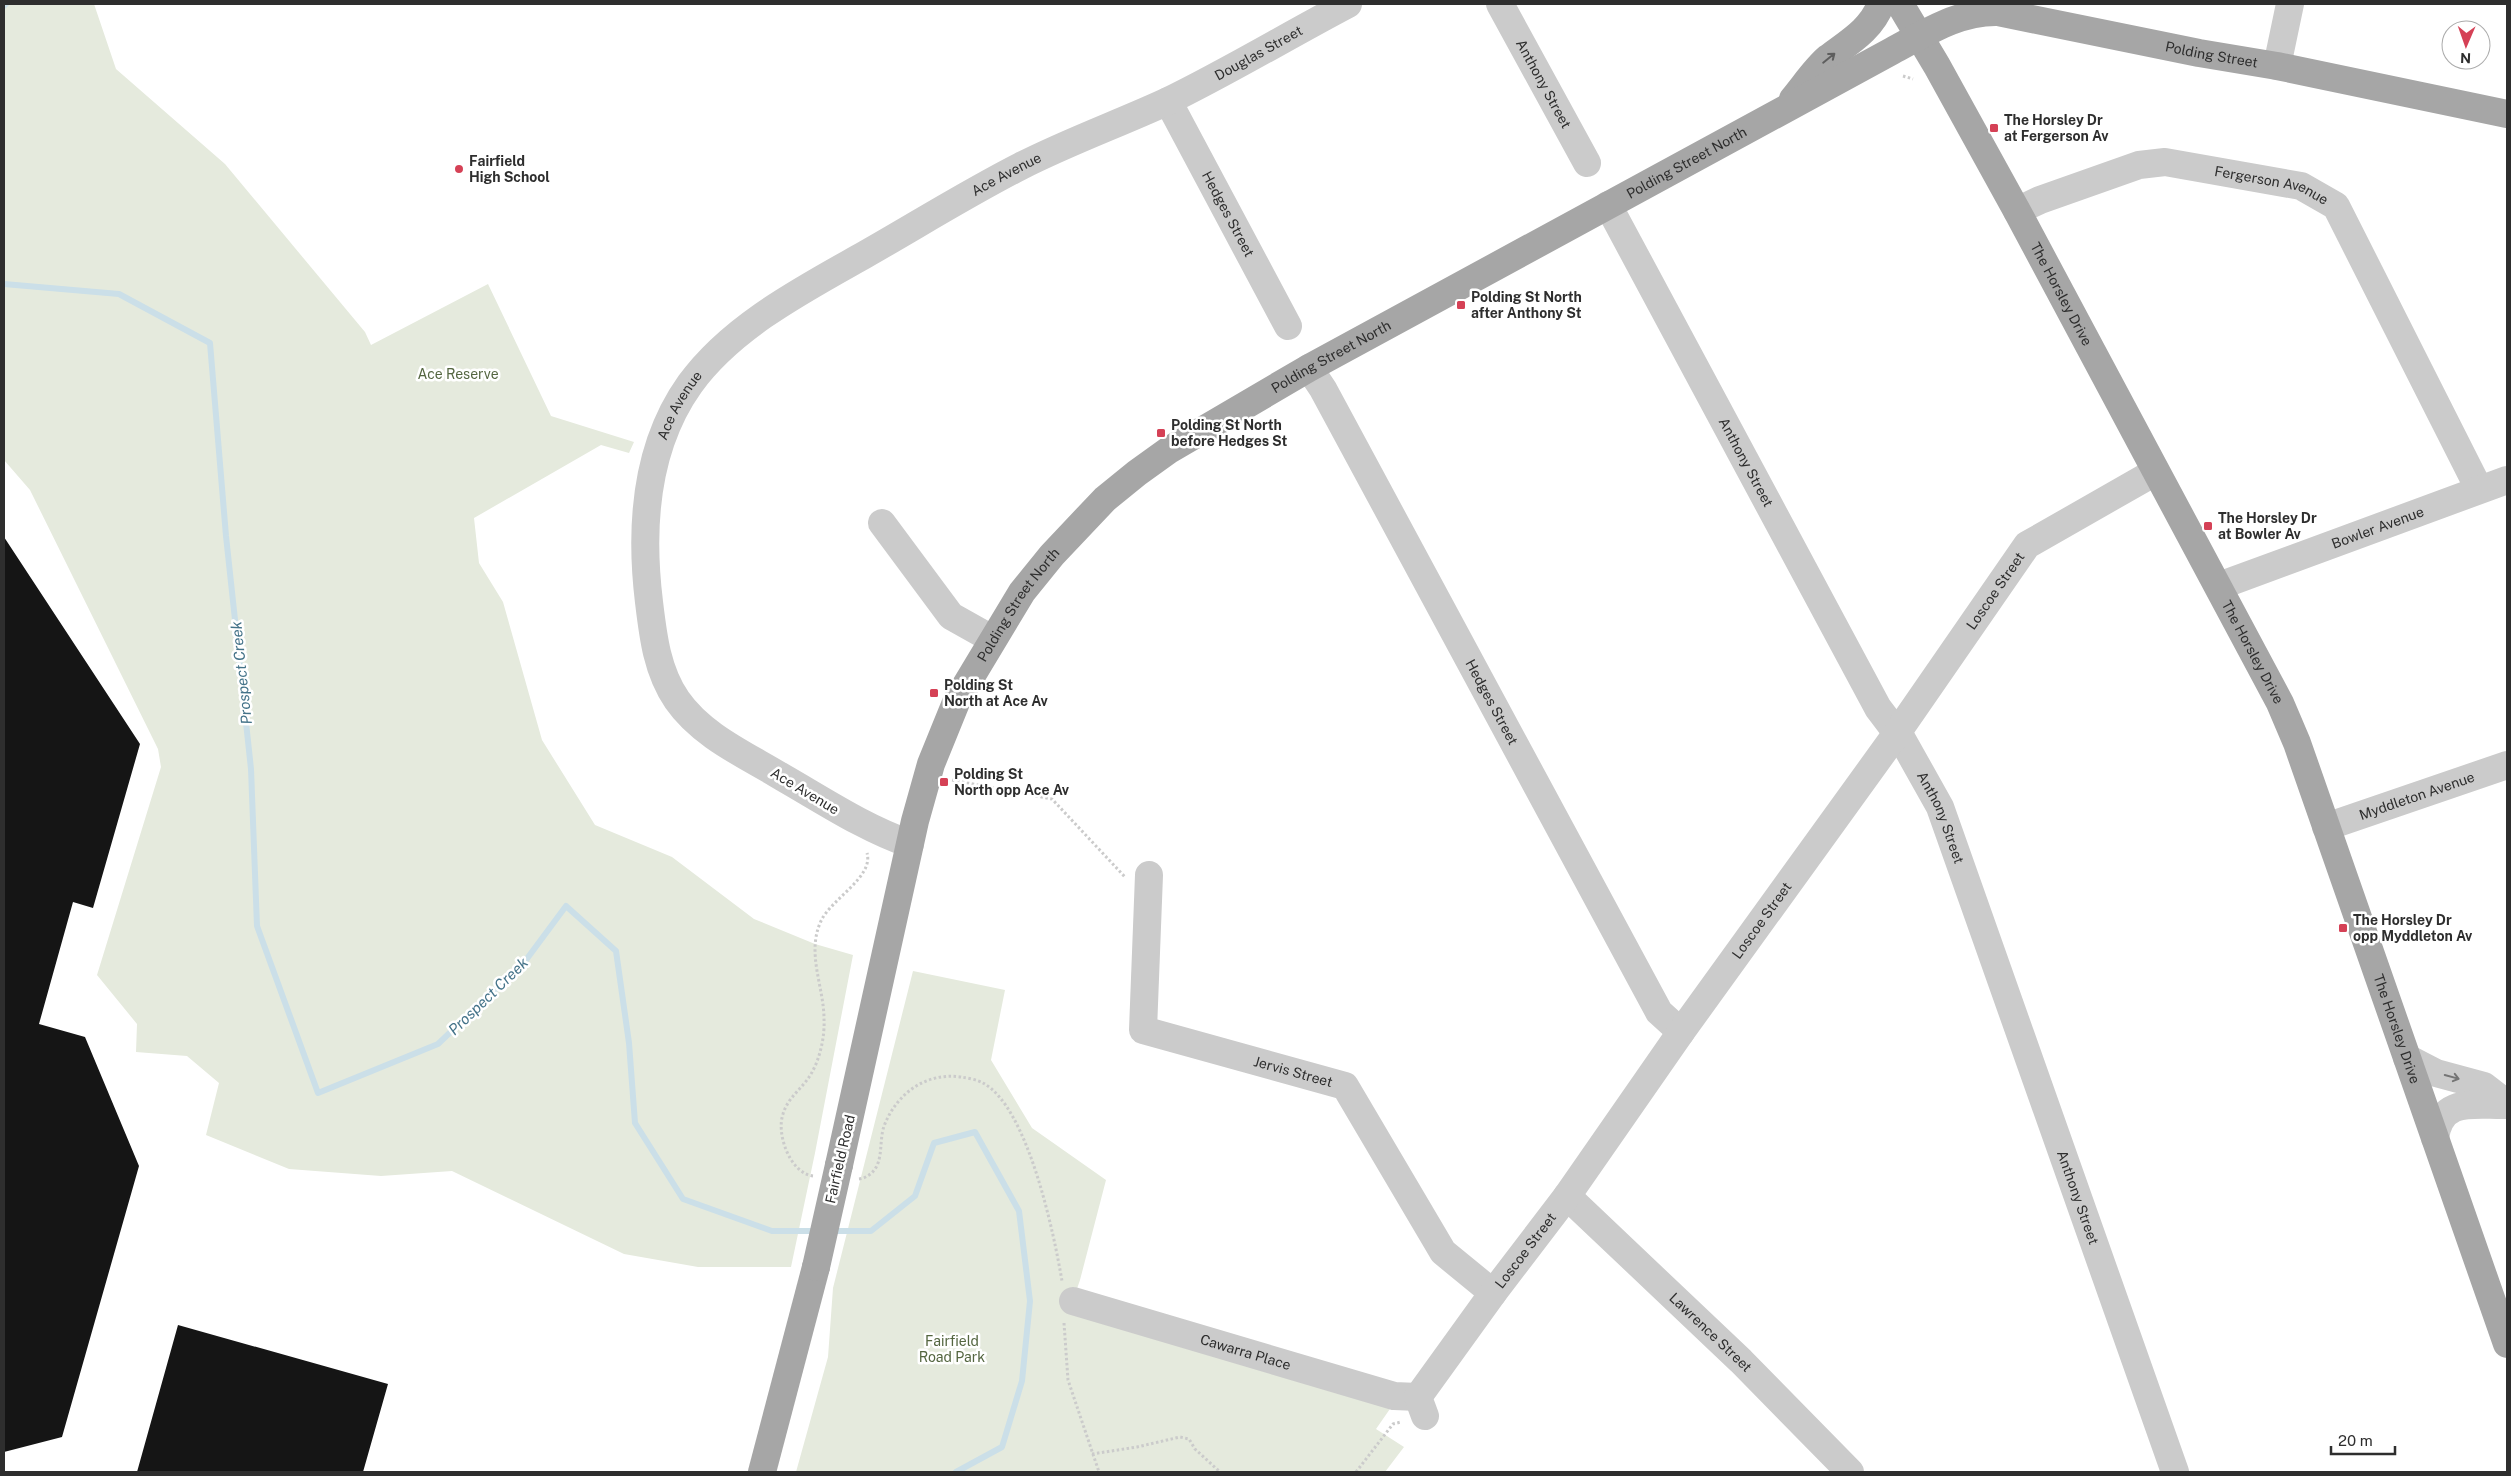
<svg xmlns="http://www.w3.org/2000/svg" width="2511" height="1476" viewBox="0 0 2511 1476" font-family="'Public Sans',sans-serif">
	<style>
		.green { fill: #e5eadd }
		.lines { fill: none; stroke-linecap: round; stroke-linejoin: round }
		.stream { stroke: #cbdfe8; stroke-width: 6 }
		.building { fill: #151515 }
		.path { stroke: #cbcbcb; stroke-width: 3; stroke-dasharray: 2.5 2.5; stroke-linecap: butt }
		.minor { stroke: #cbcbcb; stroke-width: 28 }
		.major { stroke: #a6a6a6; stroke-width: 28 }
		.major-bridge { stroke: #a6a6a6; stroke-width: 28 }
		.oneway { stroke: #5e5e5e }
		.oneway2 { stroke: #757575 }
		.poi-dot { fill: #d54156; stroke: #fff; stroke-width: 2 }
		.labels { text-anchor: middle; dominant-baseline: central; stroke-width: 5; stroke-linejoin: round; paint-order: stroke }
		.street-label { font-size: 14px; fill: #2e2e2e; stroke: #fff }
		.poi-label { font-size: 14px; font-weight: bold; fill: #2e2e2e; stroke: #fff; text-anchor: start }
		.park-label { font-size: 14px; fill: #546640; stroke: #fff }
		.water-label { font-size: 15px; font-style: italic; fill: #447389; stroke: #fff }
	</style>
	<rect width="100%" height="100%" fill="#fff"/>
	<path class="green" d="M4 4H94L116 69 225 164 365 332 371 345 488 284 551 416 634 442 629 453 601 445 474 518 479 563 503 602 542 740 595 825 672 857 754 919 815 944 853 955 815 1153 791 1267H698L624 1254 452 1171 381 1176 289 1169 206 1135 219 1083 187 1056 136 1052 137 1024 97 975 161 767 158 749 30 490 4 460Z
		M913 971 1005 990 991 1060 1032 1128 1106 1180 1080 1280 1069 1312 1392 1406 1376 1429 1404 1447 1385 1472H796L828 1357 833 1288Z"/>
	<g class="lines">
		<path class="stream" d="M4 6 6 4
			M4 284 119 294 210 343 226 536 251 769 257 926 318 1093 438 1044 526 960 566 906 616 951 629 1043 635 1123 683 1199 772 1231H816
			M831 1231H871L915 1196 934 1143 975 1132 1019 1211 1030 1301 1022 1381 1002 1447 956 1472"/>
	</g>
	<path class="building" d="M4 537 140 744 93 908 73 902 39 1024 85 1037 139 1166 62 1437 4 1452Z
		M178 1325 388 1384 363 1472H137Z"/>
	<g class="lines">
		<path class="path" d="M1903 76 1913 79
			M952 780 1052 799 1125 877
			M813 1176C790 1173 776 1134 783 1114 788 1097 803 1088 811 1074 820 1059 825 1036 824 1019 824 987 806 953 821 921 831 899 874 877 867 853
			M859 1179C867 1178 875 1172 878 1163 882 1152 880 1138 884 1126 897 1093 926 1072 961 1077 968 1078 978 1080 983 1083 1028 1107 1054 1234 1062 1281
			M1064 1323 1068 1380 1099 1472
			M1092 1454 1137 1447 1180 1437 1189 1439 1195 1449 1220 1472
			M1356 1472 1393 1424 1401 1422"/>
		<g class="minor">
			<path id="s1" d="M1500 4 1587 163"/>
			<path d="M2277 66 2290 4"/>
			<path id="s2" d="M1168 101 1288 326"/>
			<path id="s3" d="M1608 205 1878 708 1903 741 1940 807 2175 1472"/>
			<path id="s4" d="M2017 211 2040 200 2139 165 2165 162 2301 186 2336 206 2479 489"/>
			<path id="s5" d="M1309 368 1323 389 1659 1012 1681 1032"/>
			<path d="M882 523 951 616 992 639"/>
			<path id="s6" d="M2219 586 2507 480"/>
			<path id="s7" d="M2326 827 2507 765"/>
			<path id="s8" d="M910 844C864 828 824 801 782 777 746 755 702 736 677 700 657 671 653 636 649 602 640 528 645 447 690 384 732 326 804 289 866 254 917 225 968 193 1021 166 1068 142 1118 124 1166 102 1228 72 1287 36 1348 4"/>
			<path id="s9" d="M1149 875 1143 1030 1345 1086 1443 1252 1493 1293"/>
			<path d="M2407 1058 2436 1073 2484 1086 2507 1104"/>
			<path d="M2435 1138C2441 1096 2475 1106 2507 1105"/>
			<path id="s10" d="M1567 1196 1741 1361 1850 1472"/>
			<path id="s11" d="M1073 1301 1394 1396 1418 1397"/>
			<path id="s12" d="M1425 1416 1418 1397 1493 1293 1567 1196 1681 1032 1897 733 2027 545 2155 472"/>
		</g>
		<g class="major">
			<path id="s13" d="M1900 4 1937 66 2017 211 2280 703 2297 743 2507 1344"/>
			<path d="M1793 99C1804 86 1815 69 1828 58 1849 42 1871 30 1881 4"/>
			<path id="s14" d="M839 1165 915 821 931 764 957 700 1022 592 1052 555 1105 499 1137 473 1169 450 1309 368 1892 51C1926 33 1958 11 1998 12L2199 53 2277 66 2507 114"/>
			<path d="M762 1472 816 1267"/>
		</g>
		<path class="major-bridge" d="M816 1267 839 1165"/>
	</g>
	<defs><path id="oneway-shaft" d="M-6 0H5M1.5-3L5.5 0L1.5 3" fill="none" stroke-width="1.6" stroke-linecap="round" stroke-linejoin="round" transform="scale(1.25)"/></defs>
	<use class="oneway" href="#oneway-shaft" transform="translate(1829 58) rotate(-39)"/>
	<use class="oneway2" href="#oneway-shaft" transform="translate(2452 1077) rotate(15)"/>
	<g class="poi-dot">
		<rect x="1989" y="123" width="10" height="10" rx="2.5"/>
		<circle cx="459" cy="169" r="5"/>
		<rect x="1456" y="300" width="10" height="10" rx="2.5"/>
		<rect x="1156" y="428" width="10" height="10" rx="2.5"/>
		<rect x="2203" y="521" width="10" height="10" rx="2.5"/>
		<rect x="929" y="688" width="10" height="10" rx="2.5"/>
		<rect x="939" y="777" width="10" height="10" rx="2.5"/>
		<rect x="2338" y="923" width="10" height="10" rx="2.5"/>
	</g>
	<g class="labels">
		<g class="street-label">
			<text stroke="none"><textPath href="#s8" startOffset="1268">Douglas Street</textPath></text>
			<text stroke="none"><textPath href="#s14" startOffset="1970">Polding Street</textPath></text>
			<text stroke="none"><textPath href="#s1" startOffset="91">Anthony Street</textPath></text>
			<text stroke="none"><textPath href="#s14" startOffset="1404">Polding Street North</textPath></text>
			<text stroke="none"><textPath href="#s8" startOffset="988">Ace Avenue</textPath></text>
			<text stroke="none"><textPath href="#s4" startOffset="266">Fergerson Avenue</textPath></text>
			<text stroke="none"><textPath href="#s2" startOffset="128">Hedges Street</textPath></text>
			<text stroke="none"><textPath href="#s13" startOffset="332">The Horsley Drive</textPath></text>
			<text stroke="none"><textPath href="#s14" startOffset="999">Polding Street North</textPath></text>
			<text stroke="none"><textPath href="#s8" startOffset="582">Ace Avenue</textPath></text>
			<text stroke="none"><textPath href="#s3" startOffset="292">Anthony Street</textPath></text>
			<text stroke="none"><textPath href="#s6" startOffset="169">Bowler Avenue</textPath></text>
			<text stroke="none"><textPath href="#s12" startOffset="1012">Loscoe Street</textPath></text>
			<text stroke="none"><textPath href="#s14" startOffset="594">Polding Street North</textPath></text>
			<text stroke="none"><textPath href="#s13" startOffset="738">The Horsley Drive</textPath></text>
			<text stroke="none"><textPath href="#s5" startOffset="381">Hedges Street</textPath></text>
			<text transform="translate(805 791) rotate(31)">Ace Avenue</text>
			<text stroke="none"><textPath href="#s7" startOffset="96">Myddleton Avenue</textPath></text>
			<text stroke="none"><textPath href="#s3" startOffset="698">Anthony Street</textPath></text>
			<text stroke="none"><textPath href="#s12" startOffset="608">Loscoe Street</textPath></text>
			<text stroke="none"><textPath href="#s13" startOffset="1142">The Horsley Drive</textPath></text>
			<text stroke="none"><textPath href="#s9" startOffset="311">Jervis Street</textPath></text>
			<text transform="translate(840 1159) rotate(-77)">Fairfield Road</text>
			<text stroke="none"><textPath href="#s3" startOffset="1102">Anthony Street</textPath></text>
			<text stroke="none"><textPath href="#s12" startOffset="202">Loscoe Street</textPath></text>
			<text stroke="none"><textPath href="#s10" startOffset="198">Lawrence Street</textPath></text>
			<text stroke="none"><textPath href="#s11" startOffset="180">Cawarra Place</textPath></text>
		</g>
		<g class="poi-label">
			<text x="2004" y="120">The Horsley Dr<tspan x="2004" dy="16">at Fergerson Av</tspan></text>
			<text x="469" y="161">Fairfield<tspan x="469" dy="16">High School</tspan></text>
			<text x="1471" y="297">Polding St North<tspan x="1471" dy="16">after Anthony St</tspan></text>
			<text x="1171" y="425">Polding St North<tspan x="1171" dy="16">before Hedges St</tspan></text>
			<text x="2218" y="518">The Horsley Dr<tspan x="2218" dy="16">at Bowler Av</tspan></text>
			<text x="944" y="685">Polding St<tspan x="944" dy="16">North at Ace Av</tspan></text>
			<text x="954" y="774">Polding St<tspan x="954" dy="16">North opp Ace Av</tspan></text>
			<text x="2353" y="920">The Horsley Dr<tspan x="2353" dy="16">opp Myddleton Av</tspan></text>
		</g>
		<g class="park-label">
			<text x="458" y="374">Ace Reserve</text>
			<text x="952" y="1341">Fairfield<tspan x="952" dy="16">Road Park</tspan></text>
		</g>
		<g class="water-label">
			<text transform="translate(241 673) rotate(-96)">Prospect Creek</text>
			<text transform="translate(488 996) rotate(-44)">Prospect Creek</text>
		</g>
	</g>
	<rect width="2511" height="1476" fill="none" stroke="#2e2e2e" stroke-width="10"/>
	<g transform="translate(2466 45) rotate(182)"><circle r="24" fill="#ffffff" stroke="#ababab"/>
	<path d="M0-4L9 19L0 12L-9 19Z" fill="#d54156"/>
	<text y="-8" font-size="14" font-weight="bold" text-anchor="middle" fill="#2e2e2e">N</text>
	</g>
	<path d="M2331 1446v8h64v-8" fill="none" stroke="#2e2e2e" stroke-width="2.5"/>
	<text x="2338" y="1446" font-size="15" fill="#2e2e2e" stroke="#ffffff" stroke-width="4" paint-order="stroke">20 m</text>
</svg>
